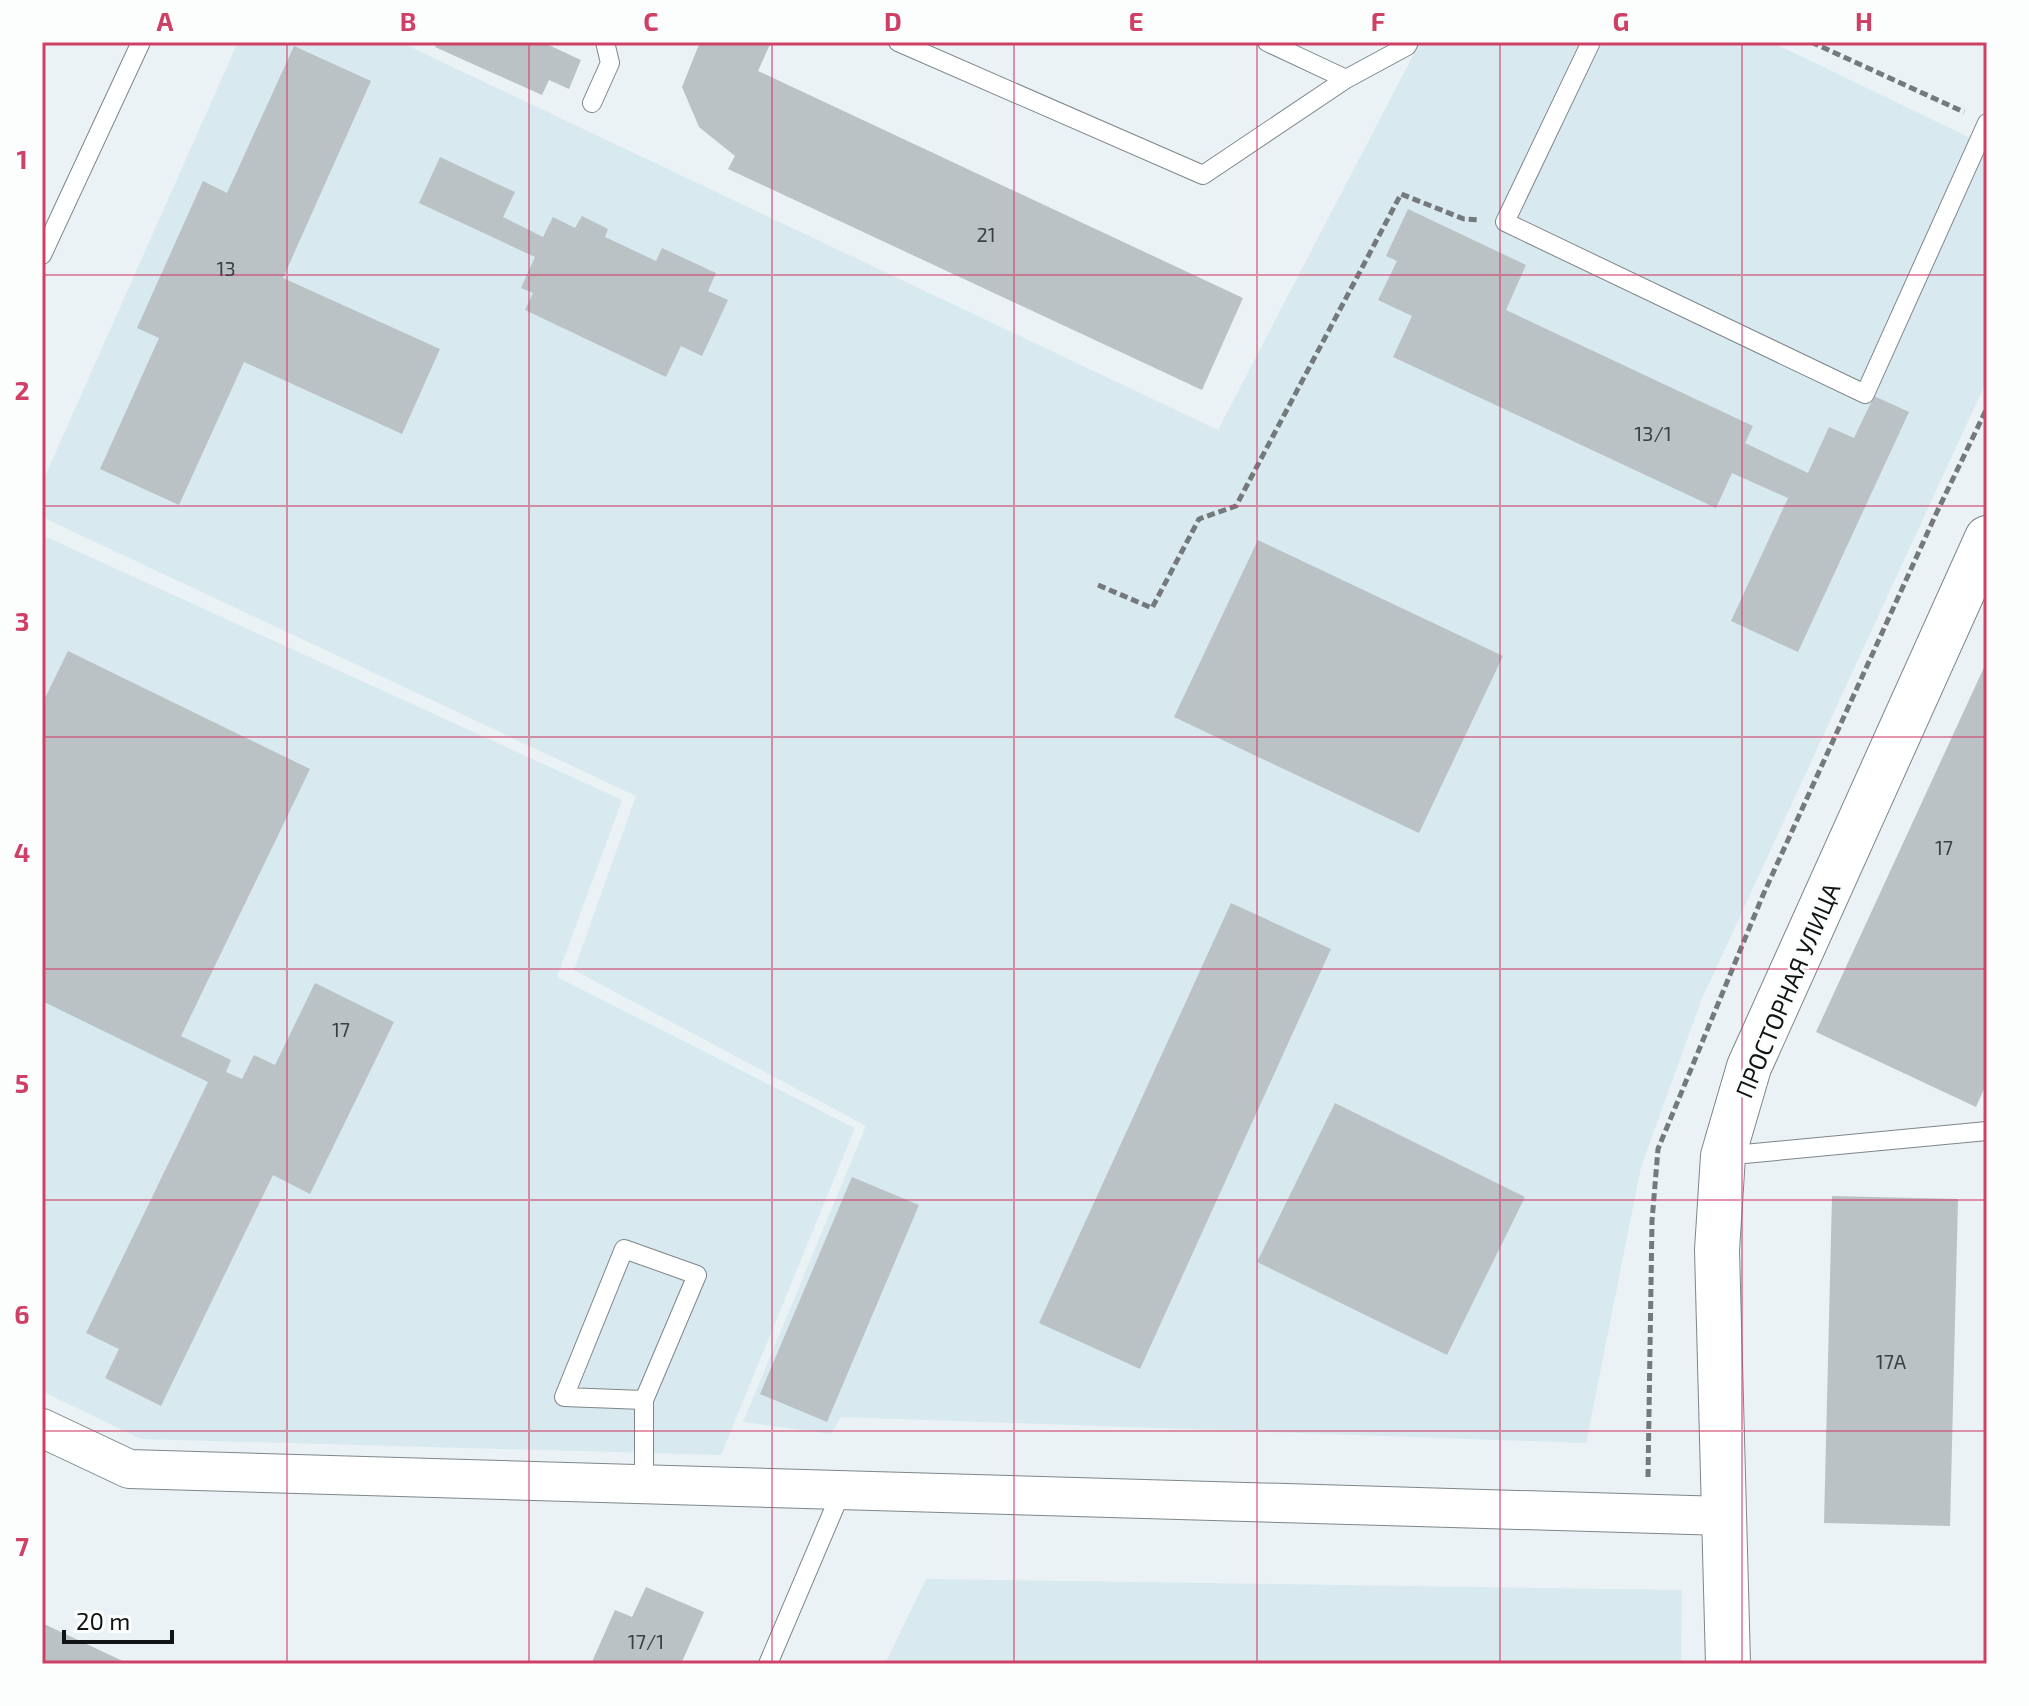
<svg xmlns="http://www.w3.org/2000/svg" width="2029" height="1706" viewBox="0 0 2029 1706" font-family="'Exo 2',sans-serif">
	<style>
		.built { fill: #d8e9ef }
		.building { fill: #bac2c5 }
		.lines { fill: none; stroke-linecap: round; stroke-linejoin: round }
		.service-casing { stroke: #7e8689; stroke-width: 20 }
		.minor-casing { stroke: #7e8689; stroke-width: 40 }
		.tertiary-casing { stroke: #7e8689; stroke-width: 46 }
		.path { stroke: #747a7c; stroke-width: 5; stroke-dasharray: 8 4; stroke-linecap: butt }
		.service { stroke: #fff; stroke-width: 18 }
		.minor { stroke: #fff; stroke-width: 38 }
		.tertiary { stroke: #fff; stroke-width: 44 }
		.grid { fill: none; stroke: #cf4067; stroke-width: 2; stroke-opacity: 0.55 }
		.labels { text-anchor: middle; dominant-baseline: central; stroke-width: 6; stroke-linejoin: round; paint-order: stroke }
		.number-label { font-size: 20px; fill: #3b4041 }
		.street-label { font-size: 24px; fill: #111415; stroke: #fcfefe }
		.neatline { fill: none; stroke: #cf4067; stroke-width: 3 }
		.grid-label { font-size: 26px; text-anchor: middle; font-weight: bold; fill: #cf4067 }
	</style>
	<rect width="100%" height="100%" fill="#eaf2f5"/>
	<path class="built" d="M238 42H400L1218 430 1420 42H1771L1987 146V380L1701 1001 1641 1167 1586 1443 841 1417 831 1434 743 1422 866 1126 574 970 636 796 42 517V483Z
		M42 535 622 800 557 977 855 1128 721 1455 141 1439 42 1391Z
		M926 1579 1682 1590 1681 1664H885Z"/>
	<path class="building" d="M437 42H542L581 60 569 89 549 80 542 95 435 47Z
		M700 42H771L758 71 1243 298 1202 390 728 169 735 156 699 127 682 87Z
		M294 46 371 81 283 278 440 349 402 434 244 362 179 505 100 469 159 338 137 328 203 181 227 193Z
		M440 157 515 192 503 217 543 237 553 217 575 228 582 216 608 229 605 237 656 261 662 248 716 273 708 291 728 300 702 356 681 346 666 377 525 310 533 293 521 288 535 257 419 203Z
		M1408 209 1526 265 1506 310 1753 426 1745 443 1808 473 1829 427 1854 438 1874 396 1909 412 1798 652 1731 621 1788 498 1732 473 1716 508 1393 357 1412 316 1378 300 1397 261 1386 256Z
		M1258 540 1503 656 1419 833 1174 717Z
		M68 651 310 769 181 1036 231 1060 226 1072 242 1079 254 1055 275 1065 315 983 394 1022 310 1194 273 1175 161 1406 105 1378 119 1349 86 1333 208 1082 42 1001V704Z
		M1987 661V1082L1976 1107 1816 1032Z
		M1231 903 1331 949 1140 1369 1039 1323Z
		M1335 1103 1525 1197 1447 1355 1257 1262Z
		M852 1177 919 1205 827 1422 760 1394Z
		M1832 1196 1958 1199 1950 1526 1824 1523Z
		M646 1587 704 1612 681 1664H591L615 1610 632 1617Z
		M42 1623 129 1664H42Z"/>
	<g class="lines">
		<defs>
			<path id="service" d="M898 42 1203 175 1346 79
				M1267 42 1346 79 1407 46 1409 42
				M1591 42 1505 222 1865 394 1987 123
				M592 103 610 63 605 42
				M42 255 141 42
				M1723 1156 1987 1131
				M624 1249 697 1275 644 1400 564 1397Z
				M644 1484V1400
				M768 1664 842 1490"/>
			<path id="minor" d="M42 1428 129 1469 1724 1516"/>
			<path id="tertiary" d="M1728 1664 1717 1250 1723 1156 1749 1067 1987 538"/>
		</defs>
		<use href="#service" class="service-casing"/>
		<use href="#minor" class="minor-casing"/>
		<use href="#tertiary" class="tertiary-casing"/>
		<path class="path" d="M1811 42 1964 112
			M1098 585 1152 608 1199 519 1236 506 1401 194 1464 219 1480 220
			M1648 1477 1652 1221 1658 1149 1763 895 1936 514 1987 408"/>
		<use href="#service" class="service"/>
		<use href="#minor" class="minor"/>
		<use href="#tertiary" class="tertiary"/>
	</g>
	<path class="grid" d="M287 42V1664M529 42V1664M772 42V1664M1014 42V1664M1257 42V1664M1500 42V1664M1742 42V1664M42 275H1987M42 506H1987M42 737H1987M42 969H1987M42 1200H1987M42 1431H1987"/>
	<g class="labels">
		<g class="number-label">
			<text x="986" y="234">21</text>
			<text x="226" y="268">13</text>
			<text x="1653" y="433">13/1</text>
			<text x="1944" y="847">17</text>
			<text x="341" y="1029">17</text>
			<text x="1891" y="1361">17А</text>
			<text x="646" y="1641">17/1</text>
		</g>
		<g class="street-label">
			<text transform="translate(1787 990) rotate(-67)">ПРОСТОРНАЯ УЛИЦА</text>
		</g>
	</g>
	<rect width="2029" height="1706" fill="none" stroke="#fcfefe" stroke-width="88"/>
	<path d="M64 1630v12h108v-12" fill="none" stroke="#111415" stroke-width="4"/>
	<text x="76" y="1630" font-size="24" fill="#111415" stroke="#fcfefe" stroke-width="6" paint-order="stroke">20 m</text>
	<rect x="44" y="44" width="1941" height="1618" class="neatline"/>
	<g class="grid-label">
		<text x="165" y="31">A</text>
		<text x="408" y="31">B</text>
		<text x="651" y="31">C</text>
		<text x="893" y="31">D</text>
		<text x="1136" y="31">E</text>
		<text x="1378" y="31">F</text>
		<text x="1621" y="31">G</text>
		<text x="1864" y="31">H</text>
		<text x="22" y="169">1</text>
		<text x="22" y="400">2</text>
		<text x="22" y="631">3</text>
		<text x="22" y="862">4</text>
		<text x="22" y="1093">5</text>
		<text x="22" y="1324">6</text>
		<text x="22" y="1556">7</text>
	</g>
</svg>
